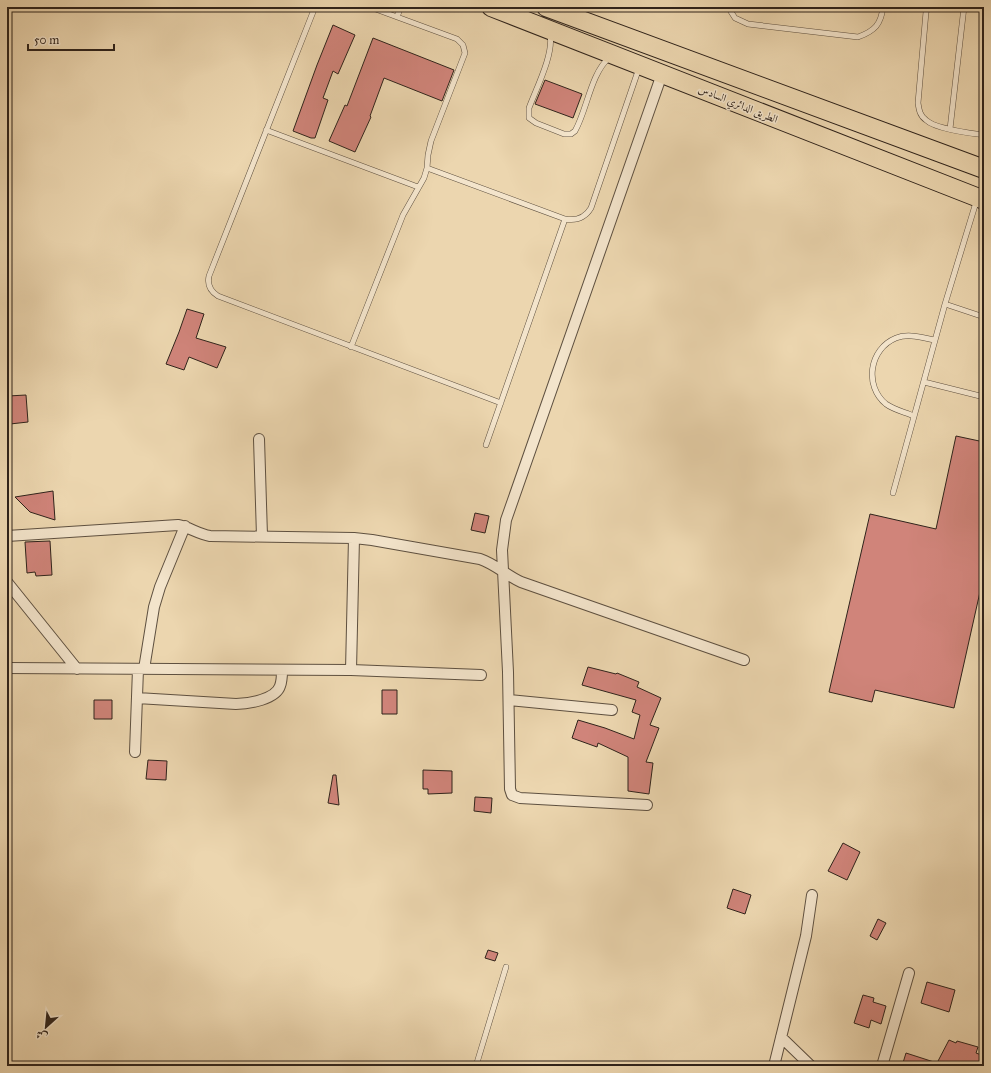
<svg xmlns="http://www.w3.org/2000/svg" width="991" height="1073" viewBox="0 0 991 1073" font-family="'IM FELL Great Primer',Amiri,serif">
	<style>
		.building { fill: #d0847a; stroke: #2f231b }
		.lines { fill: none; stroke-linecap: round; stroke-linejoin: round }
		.lane-casing { stroke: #5e5040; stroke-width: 6 }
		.street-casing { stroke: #5e5040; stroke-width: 12 }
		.highway-casing { stroke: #2f231b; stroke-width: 20 }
		.lane { stroke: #f3e4cb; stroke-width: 5 }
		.street { stroke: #f3e4cb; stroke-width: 10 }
		.highway { stroke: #ecd6af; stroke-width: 18 }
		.labels { text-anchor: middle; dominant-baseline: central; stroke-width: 3; stroke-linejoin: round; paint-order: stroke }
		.street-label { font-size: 11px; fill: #2f231b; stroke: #f3e4cb }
	</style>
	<rect width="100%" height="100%" fill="#ecd6af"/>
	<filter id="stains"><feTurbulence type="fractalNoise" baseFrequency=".005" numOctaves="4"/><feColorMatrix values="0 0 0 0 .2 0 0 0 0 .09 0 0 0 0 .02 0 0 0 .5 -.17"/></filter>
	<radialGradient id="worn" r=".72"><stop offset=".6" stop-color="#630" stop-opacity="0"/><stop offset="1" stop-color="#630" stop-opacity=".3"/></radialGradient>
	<path class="building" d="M333 25 355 35 338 74 333 71 323 98 328 100 315 138H311L293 131 317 65Z
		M373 38 454 70 442 101 384 78 370 116 371 117 355 152 329 141 345 105 347 106Z
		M545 80 582 94 573 118 535 104Z
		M187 309 204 314 196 338 226 347 217 368 189 357 184 370 166 364 179 332Z
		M26 395 28 422 10 424 8 396Z
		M956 436 984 442V574L954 708 875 690 872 702 829 692 870 514 936 529Z
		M53 491 55 520 30 512 15 497Z
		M475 513 489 516 485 533 471 530Z
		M50 541 52 575 36 576 35 572 27 573 25 542Z
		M588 667 616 674 617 673 639 682 637 687 661 698 650 725 659 728 646 762 653 763 649 794 628 791V757L598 743 597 747 572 738 578 720 605 728 634 739 640 715 632 712 636 700 582 685Z
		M382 690H397V714H382Z
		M94 700H112V719H94Z
		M148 760 167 761 166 780 146 779Z
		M423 770 452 771V793L428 794V789H423Z
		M333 775H336L339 805 328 803Z
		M475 797 492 798 491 813 474 811Z
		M843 843 860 852 847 880 828 871Z
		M733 889 751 895 745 914 727 908Z
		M878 919 886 923 877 940 870 936Z
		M488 950 498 953 495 961 485 958Z
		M927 982 955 990 949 1012 921 1003Z
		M863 995 874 998 873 1002 886 1006 881 1024 871 1020 869 1028 854 1023Z
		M949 1040 956 1043 957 1041 978 1047 976 1053 984 1056V1058L979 1066H902L906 1053 937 1063Z"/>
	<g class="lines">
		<defs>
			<path id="lane" d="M315 7 209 276C207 285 210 291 218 296L501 403
				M728 7 735 18 748 24 858 37C875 31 881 24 883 7
				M929 7 926 12 918 103C919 110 920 116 926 120 935 129 970 133 984 135
				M397 17 400 9
				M550 35C554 54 536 89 529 108V118L536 123 564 134H571L575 131C587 110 591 73 609 58
				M950 129 964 7
				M266 130 418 187
				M427 168 565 219C576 221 585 218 591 208L639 68
				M945 304 984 317
				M351 347 403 215 424 178 427 168 428 155 431 141 465 53 463 45 457 39 370 7
				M924 382 984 397
				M914 416C905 412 894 410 886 404 864 386 869 349 896 338 909 333 923 338 935 340
				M486 445 565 219
				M893 493 945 304 977 199
				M476 1066 506 967"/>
			<path id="street" d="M259 439 262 536
				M7 536 178 525C189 527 198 534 210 536L354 538 372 540 480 559C495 564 506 575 521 582L744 660
				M7 582 77 669
				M7 668 351 670 481 675
				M144 669 154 607 160 587 185 526
				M351 670 354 538
				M137 698 236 704C249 704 276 699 280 686 282 681 282 675 282 670
				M509 700 612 710
				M135 752 138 669
				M647 805 520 798 512 795 510 789 508 672 502 550 506 520 662 74
				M781 1037 811 1066
				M774 1066 806 936 812 895
				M882 1066 909 973"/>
			<path id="highway" d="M491 7 984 200
				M546 7 984 169"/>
		</defs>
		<use href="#lane" class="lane-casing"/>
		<use href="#street" class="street-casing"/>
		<use href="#highway" class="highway-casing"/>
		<use href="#lane" class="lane"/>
		<use href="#street" class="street"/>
		<use href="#highway" class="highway"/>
	</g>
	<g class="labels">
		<g class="street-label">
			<text transform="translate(738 104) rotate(22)">الطريق الدائري السادس</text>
		</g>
	</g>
	<rect width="991" height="1073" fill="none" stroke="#ecd6af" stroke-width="24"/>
	<rect x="8" y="8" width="975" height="1057" fill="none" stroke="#2f231b" stroke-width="2"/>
	<rect x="12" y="12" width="967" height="1049" fill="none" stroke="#2f231b"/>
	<g transform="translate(46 1027) rotate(207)" stroke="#f3e4cb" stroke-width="3" paint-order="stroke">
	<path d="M0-3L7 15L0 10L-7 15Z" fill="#2f231b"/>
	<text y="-6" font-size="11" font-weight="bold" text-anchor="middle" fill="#2f231b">ش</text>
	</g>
	<path d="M28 44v6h86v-6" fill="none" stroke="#2f231b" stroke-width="2"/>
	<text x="34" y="44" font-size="12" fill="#2f231b" stroke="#f3e4cb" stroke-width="3" paint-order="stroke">50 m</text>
	<rect width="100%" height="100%" filter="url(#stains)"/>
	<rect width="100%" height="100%" fill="url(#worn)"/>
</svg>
